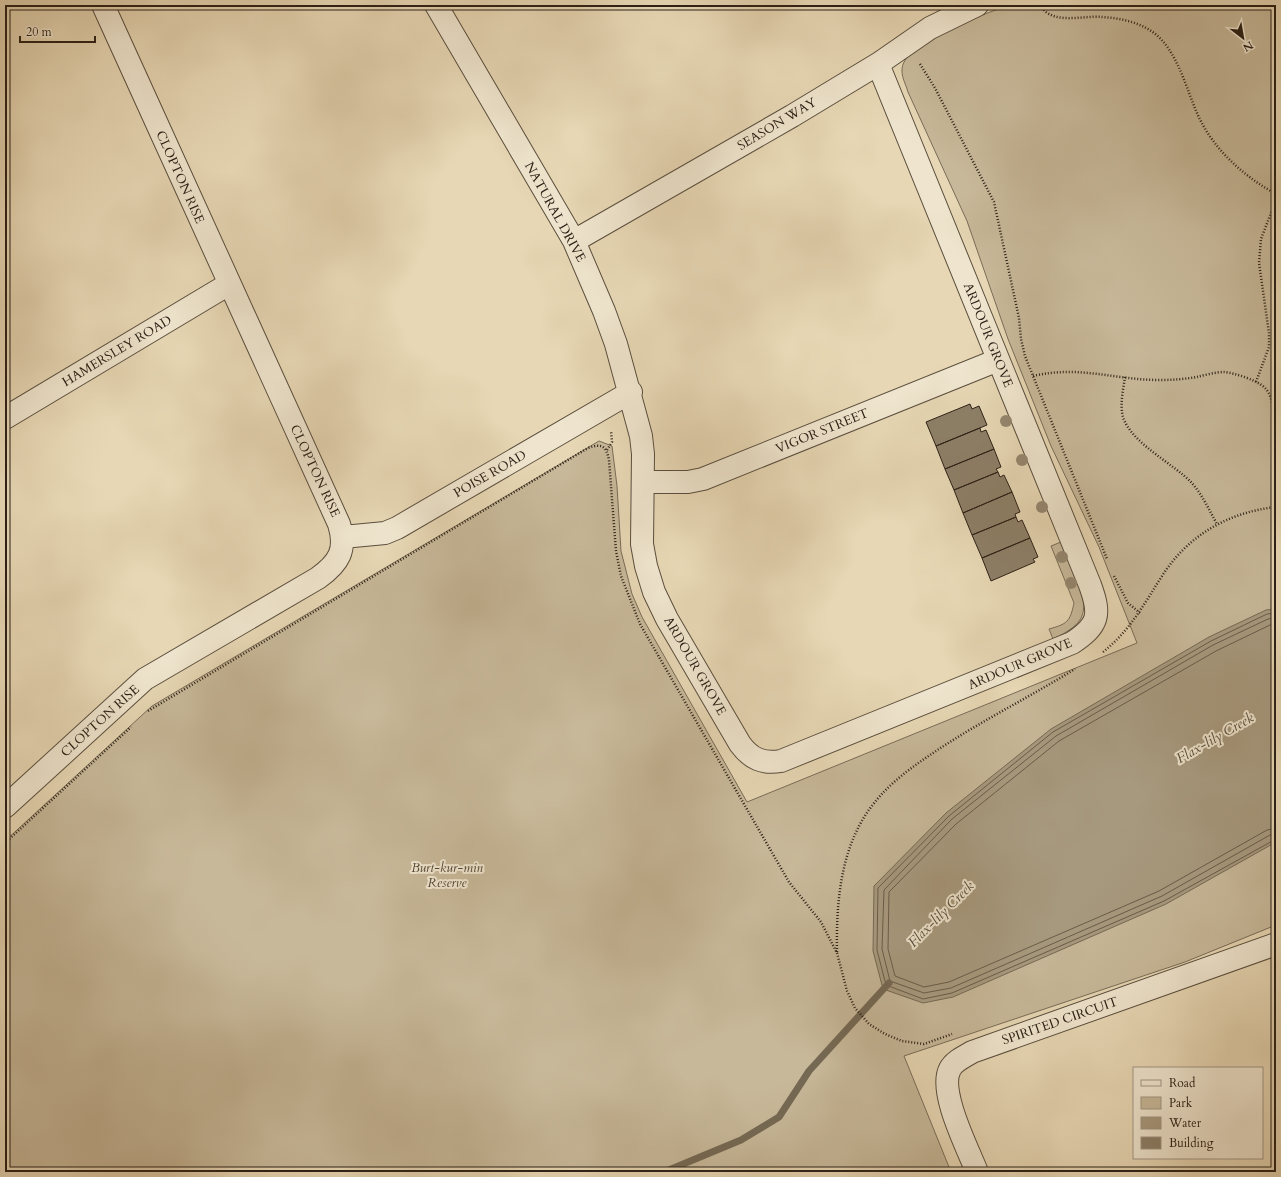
<svg xmlns="http://www.w3.org/2000/svg" width="1281" height="1177" viewBox="0 0 1281 1177" font-family="Cardo,serif">
	<style>
		.green { fill: #c7b899; stroke: #796c58 }
		.water { fill: #a7997e; stroke: #756954 }
		.lines { fill: none; stroke-linecap: round; stroke-linejoin: round }
		.shore { stroke: #695c4a; stroke-width: 1 }
		.stream { stroke: #756954; stroke-width: 7 }
		.building { fill: #8d7f68; stroke: #2b2016 }
		.minor-casing { stroke: #5a4e3e; stroke-width: 24 }
		.path { stroke: #2b2016; stroke-width: 2.5; stroke-dasharray: 1 2; stroke-linecap: butt }
		.minor { stroke: #efe5ce; stroke-width: 22 }
		.tree { fill: #95876f }
		.labels { text-anchor: middle; dominant-baseline: central; stroke-width: 4; stroke-linejoin: round; paint-order: stroke }
		.street-label { font-size: 13px; fill: #2b2016; stroke: #efe5ce }
		.park-label { font-size: 13px; font-style: italic; fill: #524637; stroke: #efe5ce }
		.water-label { font-size: 14px; font-style: italic; fill: #564a3a; stroke: #efe5ce }
	</style>
	<rect width="100%" height="100%" fill="#e7d7b4"/>
	<filter id="stains"><feTurbulence type="fractalNoise" baseFrequency=".005" numOctaves="4"/><feColorMatrix values="0 0 0 0 .2 0 0 0 0 .09 0 0 0 0 .02 0 0 0 .5 -.17"/></filter>
	<radialGradient id="worn" r=".72"><stop offset=".6" stop-color="#630" stop-opacity="0"/><stop offset="1" stop-color="#630" stop-opacity=".3"/></radialGradient>
	<path class="green" d="M1009 5H1276V925L1185 962 904 1056 951 1172H5V841L152 706 599 441 612 446 617 486 621 551 632 594 642 617 747 802 1137 643 1099 547 1051 446 1008 339 967 221 908 92C906 85 902 78 902 71 900 42 986 14 1009 5Z
		M1061 542 1082 595C1089 621 1073 629 1053 639L1049 629C1067 624 1070 622 1074 603L1051 546Z"/>
	<path class="water" d="M1276 609V842L1166 904 953 997 923 1003 883 989 873 951 874 886 946 813 1051 729 1209 637 1266 610Z"/>
	<g class="lines">
		<path class="shore" d="M1276 613 1267 614 1211 641 1053 732 949 816 878 888 877 950 886 985 923 999 952 993 1164 901 1276 839
			M1276 618 1268 619 1213 645 1056 736 952 819 884 890 882 949 890 981 924 993 951 988 1162 896 1270 835 1276 834
			M1276 624 1270 625 1216 651 1059 741 956 824 889 892 888 949 895 976 924 987 949 982 1159 891 1267 830 1276 828"/>
		<path class="stream" d="M664 1172 741 1140 779 1117 809 1071 889 983"/>
	</g>
	<path class="building" d="M970 404 972 409 979 406 987 425 936 446 926 422Z
		M980 428 981 432 986 430 994 449 945 469 936 446Z
		M994 449 1001 467 996 469 998 472 954 490 945 469Z
		M998 472 1000 477 1004 475 1012 492 963 513 954 490Z
		M1012 492 1020 512 1015 514 1016 517 972 535 963 513Z
		M1016 517 1018 522 1022 520 1030 538 982 558 972 535Z
		M1030 538 1038 557 1033 559 1035 562 991 581 982 558Z"/>
	<g class="lines">
		<defs>
			<path id="minor" d="M436 5 574 241 604 311 616 344 641 436 643 454 642 544 646 566 654 592 667 619 740 744C751 759 763 764 781 761L1072 643C1099 625 1101 615 1090 585L878 64
				M574 241 792 116 878 64 930 28 977 5
				M5 418 229 284
				M643 482H688L703 479 998 360
				M343 537 385 533 397 528 631 392
				M5 807 145 679 318 578C339 563 347 550 339 524L103 5
				M977 1172C968 1149 938 1091 950 1069 954 1061 964 1057 972 1052L1276 944"/>
		</defs>
		<use href="#minor" class="minor-casing"/>
		<path class="path" d="M1040 5C1052 26 1083 15 1102 17 1120 18 1139 22 1154 33 1177 50 1186 88 1197 113 1212 148 1243 176 1276 194
			M920 64 935 88 994 202 1019 318 1021 339 1025 356 1107 559
			M1033 376C1080 365 1114 380 1160 380 1173 380 1185 379 1197 377 1205 375 1216 372 1224 372 1235 373 1256 380 1264 387 1275 397 1272 415 1276 427
			M1125 377C1123 391 1119 407 1124 420 1135 445 1172 463 1191 482 1202 494 1209 510 1217 524
			M1256 382 1269 347V333L1259 263 1261 239 1276 200
			M607 450 612 442 611 431
			M1114 576 1128 603 1140 613
			M1103 652C1131 630 1145 602 1164 573 1190 534 1230 512 1276 507
			M148 711 588 448C602 443 606 446 609 460L616 551 621 576 640 624 789 882 821 922 837 953 847 991 855 1008 869 1024 885 1034 902 1041 924 1044 952 1034
			M5 843 131 727
			M837 952C836 900 841 843 875 802 891 782 912 767 933 753 979 722 1028 698 1075 669"/>
		<use href="#minor" class="minor"/>
	</g>
	<g class="tree">
		<circle cx="1006" cy="421" r="6"/>
		<circle cx="1022" cy="460" r="6"/>
		<circle cx="1042" cy="507" r="6"/>
		<circle cx="1062" cy="557" r="6"/>
		<circle cx="1071" cy="583" r="6"/>
	</g>
	<g class="labels">
		<g class="street-label">
			<text transform="translate(777 124) rotate(-31)">SEASON WAY</text>
			<text transform="translate(180 177) rotate(66)">CLOPTON RISE</text>
			<text transform="translate(555 212) rotate(61)">NATURAL DRIVE</text>
			<text transform="translate(988 335) rotate(68)">ARDOUR GROVE</text>
			<text transform="translate(117 351) rotate(-31)">HAMERSLEY ROAD</text>
			<text transform="translate(822 431) rotate(-22)">VIGOR STREET</text>
			<text transform="translate(315 471) rotate(65)">CLOPTON RISE</text>
			<text transform="translate(490 474) rotate(-30)">POISE ROAD</text>
			<text transform="translate(1020 664) rotate(-23)">ARDOUR GROVE</text>
			<text transform="translate(695 666) rotate(60)">ARDOUR GROVE</text>
			<text transform="translate(100 721) rotate(-42)">CLOPTON RISE</text>
			<text transform="translate(1060 1021) rotate(-19)">SPIRITED CIRCUIT</text>
		</g>
		<g class="park-label">
			<text x="447" y="868">Burt-kur-min<tspan x="447" dy="15">Reserve</tspan></text>
		</g>
		<g class="water-label">
			<text transform="translate(1215 738) rotate(-30)">Flax-lily Creek</text>
			<text transform="translate(941 914) rotate(-45)">Flax-lily Creek</text>
		</g>
	</g>
	<rect width="1281" height="1177" fill="none" stroke="#e7d7b4" stroke-width="20"/>
	<rect x="6" y="6" width="1269" height="1165" fill="none" stroke="#2b2016" stroke-width="2"/>
	<rect x="10" y="10" width="1261" height="1157" fill="none" stroke="#2b2016"/>
	<rect x="1133" y="1067" width="130" height="92" fill="#efe5ce" stroke="#a19684"/>
	<rect x="1141" y="1080" width="20" height="6" fill="#efe5ce" stroke="#a19684"/>
	<text x="1169" y="1087" font-size="12" fill="#2b2016">Road</text>
	<rect x="1141" y="1097" width="20" height="12" fill="#c7b899" stroke="#a19684"/>
	<text x="1169" y="1107" font-size="12" fill="#2b2016">Park</text>
	<rect x="1141" y="1117" width="20" height="12" fill="#a7997e" stroke="#a19684"/>
	<text x="1169" y="1127" font-size="12" fill="#2b2016">Water</text>
	<rect x="1141" y="1137" width="20" height="12" fill="#8d7f68" stroke="#a19684"/>
	<text x="1169" y="1147" font-size="12" fill="#2b2016">Building</text>
	<g transform="translate(1243 38) rotate(149)" stroke="#efe5ce" stroke-width="3" paint-order="stroke">
	<path d="M0-3L7 15L0 10L-7 15Z" fill="#2b2016"/>
	<text y="-6" font-size="11" font-weight="bold" text-anchor="middle" fill="#2b2016">N</text>
	</g>
	<path d="M20 36v6h75v-6" fill="none" stroke="#2b2016" stroke-width="2"/>
	<text x="26" y="36" font-size="12" fill="#2b2016" stroke="#efe5ce" stroke-width="3" paint-order="stroke">20 m</text>
	<rect width="100%" height="100%" filter="url(#stains)"/>
	<rect width="100%" height="100%" fill="url(#worn)"/>
</svg>
